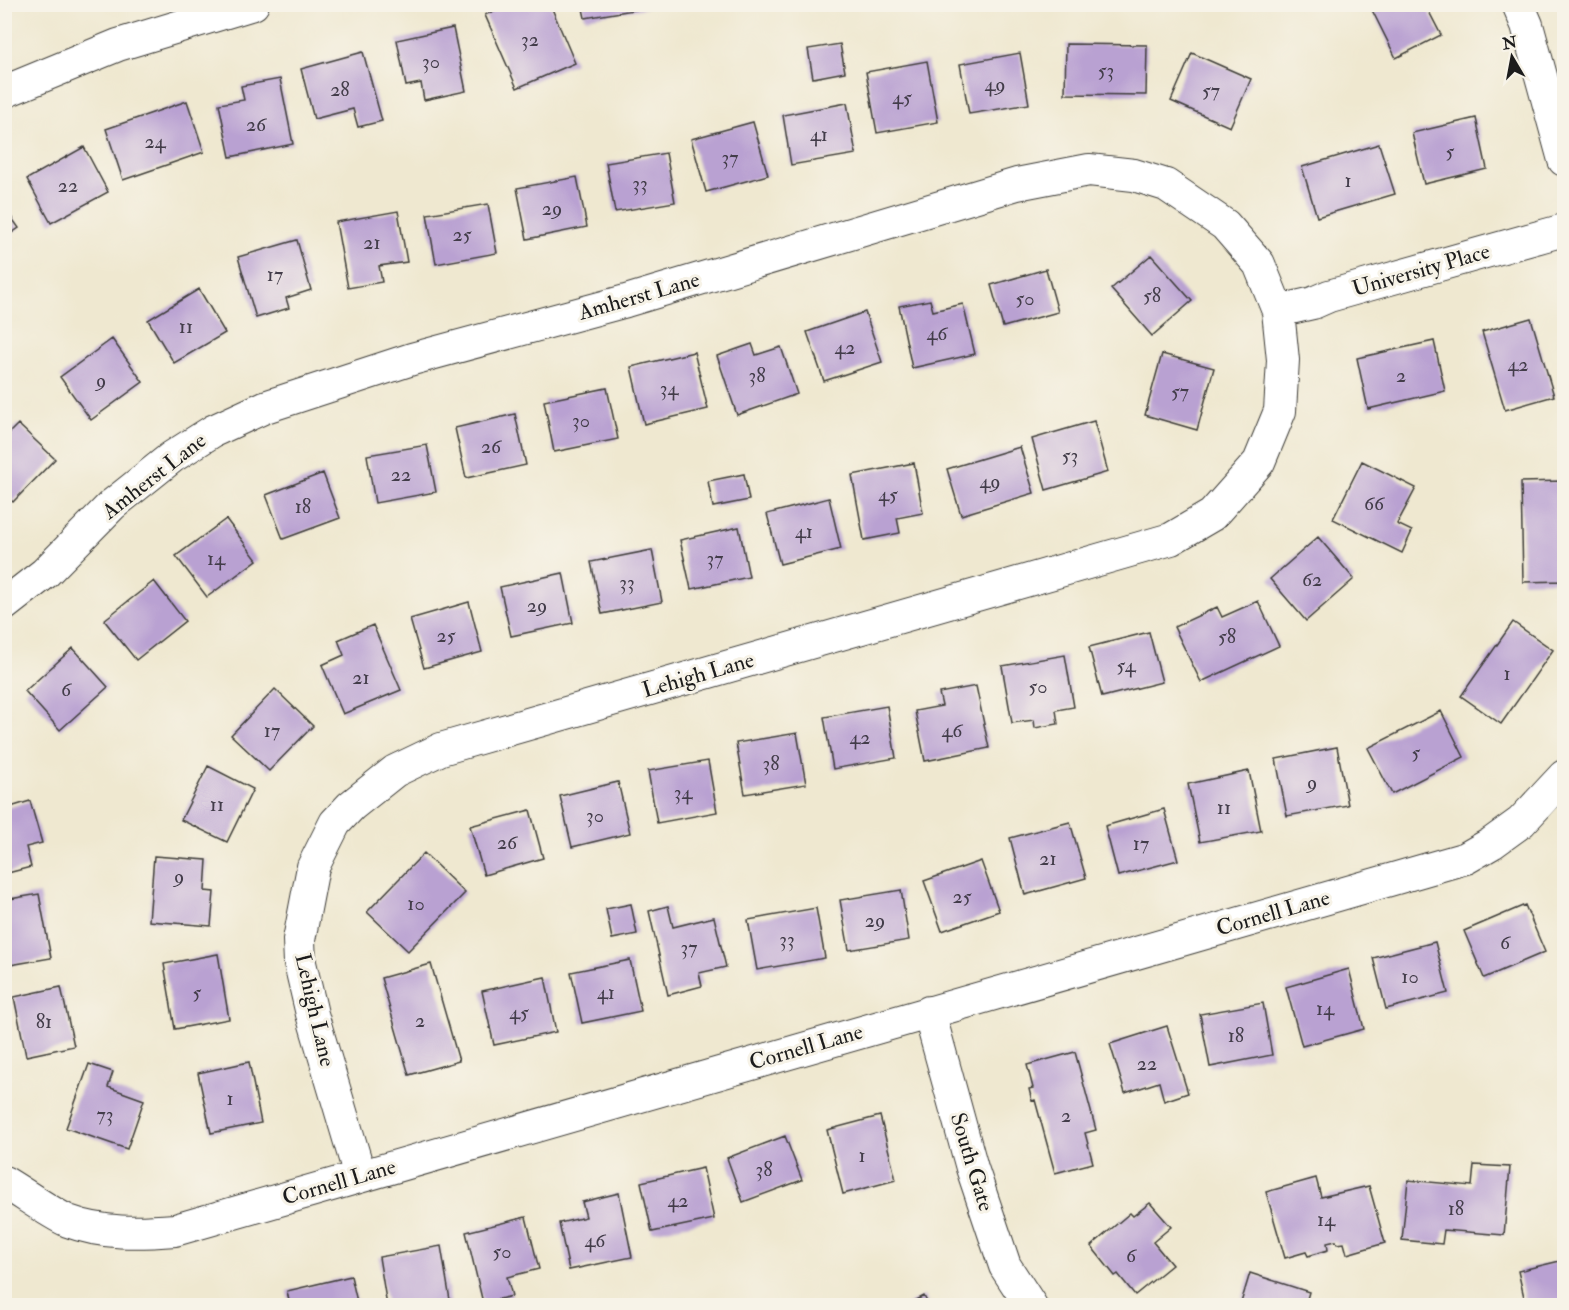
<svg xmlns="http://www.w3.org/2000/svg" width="1569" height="1310" viewBox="0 0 1569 1310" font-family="'IM FELL Double Pica',serif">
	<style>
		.building { fill: #b9a1d2 }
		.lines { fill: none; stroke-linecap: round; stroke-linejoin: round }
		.street-casing { stroke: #3c3b37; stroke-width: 34 }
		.street { stroke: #fff; stroke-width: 32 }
		.labels { text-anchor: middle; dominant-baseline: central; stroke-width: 6; stroke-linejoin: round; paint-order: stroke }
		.number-label { font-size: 20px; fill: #433d4a }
		.street-label { font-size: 22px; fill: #1c1c1c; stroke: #f7f3e8 }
	</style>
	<rect width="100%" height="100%" fill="#f7f3e8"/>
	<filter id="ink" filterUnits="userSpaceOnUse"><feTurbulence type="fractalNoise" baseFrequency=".0167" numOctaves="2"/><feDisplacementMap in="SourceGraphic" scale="12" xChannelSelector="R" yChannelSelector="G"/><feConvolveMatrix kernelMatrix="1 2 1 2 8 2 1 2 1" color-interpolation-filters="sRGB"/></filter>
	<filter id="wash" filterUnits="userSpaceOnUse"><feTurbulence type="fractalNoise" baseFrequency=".008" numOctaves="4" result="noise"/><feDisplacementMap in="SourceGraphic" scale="24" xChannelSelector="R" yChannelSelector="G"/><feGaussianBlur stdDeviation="1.35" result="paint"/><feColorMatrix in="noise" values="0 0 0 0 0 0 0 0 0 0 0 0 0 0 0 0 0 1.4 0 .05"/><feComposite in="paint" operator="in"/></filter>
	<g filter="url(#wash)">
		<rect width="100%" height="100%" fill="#efe8d0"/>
		<g id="blocks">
			<path class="building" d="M508 4H550L575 63 517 88 485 15Z
				M582 4H657V6L585 18Z
				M1369 4H1425L1441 35 1396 58Z
				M453 28 466 91 424 100 421 83 406 86 397 40Z
				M840 44 845 72 813 78 808 49Z
				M1066 44 1147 45 1146 95 1065 94Z
				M363 52 382 121 358 127 353 109 314 119 301 69Z
				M1020 53 1029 104 969 114 960 64Z
				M1192 53 1251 79 1230 127 1171 101Z
				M927 61 938 122 877 133 866 72Z
				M280 79 293 144 230 157 219 104 244 100 241 86Z
				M187 101 204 152 123 180 106 129Z
				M847 103 856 154 791 165 783 115Z
				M1476 118 1487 169 1424 184 1412 133Z
				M753 122 768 175 706 192 691 139Z
				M1379 144 1395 194 1317 217 1302 167Z
				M84 147 108 192 51 223 27 179Z
				M666 153 675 202 615 212 606 163Z
				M577 177 587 227 527 239 517 188Z
				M488 204 497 253 436 264 427 214Z
				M4 207 19 228 4 238Z
				M398 211 407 262 379 266 382 282 348 288 336 222Z
				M297 240 311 290 286 298 289 308 256 318 238 257Z
				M1151 255 1192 301 1152 336 1111 289Z
				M1046 269 1058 312 1003 327 991 285Z
				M199 289 225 333 174 363 148 320Z
				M930 300 933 311 963 304 975 354 912 368 899 306Z
				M865 312 882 362 824 381 807 332Z
				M1531 318 1554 396 1505 410 1482 332Z
				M112 339 143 382 91 420 60 377Z
				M1434 341 1445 391 1368 409 1357 358Z
				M752 344 756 355 781 347 797 394 737 415 717 356Z
				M694 352 708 409 644 424 631 367Z
				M1162 354 1214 368 1197 430 1145 415Z
				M607 388 618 439 554 452 544 401Z
				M515 414 526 465 466 478 455 428Z
				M1094 421 1108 472 1046 490 1032 439Z
				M18 424 55 459 13 502 4 494V438Z
				M427 445 436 492 375 503 367 455Z
				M1020 447 1034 493 961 515 947 469Z
				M1362 461 1416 488 1397 524 1412 531 1402 553 1333 519Z
				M914 463 923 513 897 518 900 533 864 540 852 475Z
				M323 473 340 518 283 539 266 495Z
				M744 474 749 500 713 507 708 481Z
				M1564 481V581L1523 582 1521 482Z
				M829 498 841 549 780 564 767 514Z
				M226 519 257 560 207 597 176 556Z
				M739 527 749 577 691 589 680 540Z
				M1318 537 1354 579 1306 621 1270 579Z
				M652 550 662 602 602 614 591 562Z
				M563 573 573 623 511 636 500 587Z
				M154 581 185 621 136 660 104 620Z
				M1258 601 1279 646 1201 682 1174 627 1217 607 1222 617Z
				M469 602 482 652 424 668 410 619Z
				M1513 622 1553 650 1501 724 1461 696Z
				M373 625 401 690 343 714 322 665 344 655 338 640Z
				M1149 632 1162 682 1102 697 1089 647Z
				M73 648 108 687 60 730 25 691Z
				M1065 655 1074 707 1056 710 1058 724 1035 728 1034 720 1012 723 1002 666Z
				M976 686 989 748 925 761 915 711 942 706 939 693Z
				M275 689 313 726 269 771 231 735Z
				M887 706 896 758 833 769 824 717Z
				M1441 711 1464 757 1392 794 1368 748Z
				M797 733 806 784 745 794 736 743Z
				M1337 747 1348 805 1287 816 1276 759Z
				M708 761 717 812 657 823 648 771Z
				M208 766 253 789 227 842 181 820Z
				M1249 771 1261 831 1200 842 1188 784Z
				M618 782 630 833 572 847 560 796Z
				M30 801 42 843 26 847 31 867 4 874V809Z
				M1164 809 1178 860 1118 876 1105 826Z
				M530 810 543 858 484 875 470 826Z
				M1070 822 1086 878 1025 895 1010 838Z
				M424 853 465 893 408 951 367 912Z
				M154 856 207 860 205 891 214 892 211 926 149 921Z
				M981 861 999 911 942 931 924 881Z
				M901 890 909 940 849 950 840 900Z
				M39 894 51 958 4 966V900Z
				M631 904 637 934 612 939 606 909Z
				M1525 905 1545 952 1484 978 1464 931Z
				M668 906 673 927 714 917 726 967 699 973 702 986 668 995 649 911Z
				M816 908 825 958 757 970 748 920Z
				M1435 942 1448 993 1386 1009 1373 958Z
				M218 954 229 1019 175 1029 164 964Z
				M630 960 641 1011 582 1023 571 972Z
				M431 964 459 1061 409 1075 381 978Z
				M1349 969 1364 1029 1302 1046 1286 987Z
				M545 977 556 1032 494 1045 482 991Z
				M61 987 74 1046 26 1056 14 997Z
				M1263 1003 1272 1055 1210 1067 1200 1014Z
				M1167 1026 1188 1093 1164 1101 1159 1082 1125 1093 1110 1044Z
				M1075 1052 1096 1130 1085 1133 1093 1163 1055 1173 1035 1100 1032 1101 1029 1089 1033 1088 1027 1065Z
				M249 1062 261 1123 211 1133 198 1073Z
				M89 1064 113 1072 108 1087 144 1100 127 1149 66 1128Z
				M880 1116 896 1180 843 1194 827 1130Z
				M785 1136 802 1180 743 1202 727 1158Z
				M1474 1165 1510 1167 1504 1235 1444 1230 1442 1244 1402 1240 1408 1180 1472 1186Z
				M703 1168 714 1219 652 1232 641 1182Z
				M1316 1178 1321 1197 1369 1186 1385 1243 1347 1254 1344 1243 1337 1244 1336 1241 1327 1243 1328 1250 1308 1256 1306 1252 1285 1258 1266 1192Z
				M619 1193 632 1257 569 1270 559 1223 586 1217 582 1202Z
				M1150 1203 1171 1227 1153 1242 1172 1265 1135 1295 1118 1274 1115 1276 1091 1246 1130 1213 1133 1216Z
				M526 1217 539 1269 507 1277 512 1296 483 1303 466 1232Z
				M441 1246 451 1306H387L379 1257Z
				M1564 1260V1306H1526L1518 1271Z
				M1250 1273 1309 1292 1305 1306H1240Z
				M351 1276 358 1306H290L287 1291Z
				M924 1296 929 1306H905Z"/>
		</g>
	</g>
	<g filter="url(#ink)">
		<use href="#blocks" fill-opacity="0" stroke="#3c3b37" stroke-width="1.5"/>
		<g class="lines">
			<defs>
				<path id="street" d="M1518 4 1527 25 1564 160
					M4 92 118 45 253 4
					M1278 311 1313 303 1329 296 1564 230
					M4 605 45 573 112 505 172 457 213 431 265 407 412 359 626 301 1017 184 1089 170 1134 175 1166 185 1225 225 1259 264 1278 311 1283 360 1280 411 1259 462 1212 515 1171 539 441 749 395 771 351 806 335 823 313 867 299 940 300 963 312 1014 360 1176
					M929 1012 972 1168 1005 1266 1031 1306
					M4 1182C23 1193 50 1213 68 1221 103 1234 138 1233 175 1230L1466 858 1492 843 1521 822 1564 776"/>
			</defs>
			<use href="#street" class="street-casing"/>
			<use href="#street" class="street"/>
		</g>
	</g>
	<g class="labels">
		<g class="number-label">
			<text x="530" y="39">32</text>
			<text x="431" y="61">30</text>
			<text x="1106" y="70">53</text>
			<text x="995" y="84">49</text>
			<text x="340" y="89">28</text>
			<text x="1211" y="90">57</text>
			<text x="902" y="97">45</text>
			<text x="256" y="124">26</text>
			<text x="819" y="134">41</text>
			<text x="155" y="141">24</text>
			<text x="1450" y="151">5</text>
			<text x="730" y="157">37</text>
			<text x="1348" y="180">1</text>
			<text x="640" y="183">33</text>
			<text x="68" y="185">22</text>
			<text x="552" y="208">29</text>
			<text x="462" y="234">25</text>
			<text x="372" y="242">21</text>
			<text x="275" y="274">17</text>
			<text x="1152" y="295">58</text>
			<text x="1025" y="298">50</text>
			<text x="186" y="326">11</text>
			<text x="937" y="333">46</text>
			<text x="845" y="347">42</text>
			<text x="1518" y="364">42</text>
			<text x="757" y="375">38</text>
			<text x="1401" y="375">2</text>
			<text x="101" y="380">9</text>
			<text x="669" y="388">34</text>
			<text x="1180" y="391">57</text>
			<text x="581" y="420">30</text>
			<text x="491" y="446">26</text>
			<text x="1070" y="455">53</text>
			<text x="401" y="474">22</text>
			<text x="990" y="481">49</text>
			<text x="888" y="494">45</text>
			<text x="1374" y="503">66</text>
			<text x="303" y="506">18</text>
			<text x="804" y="531">41</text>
			<text x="216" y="558">14</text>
			<text x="715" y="558">37</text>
			<text x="1312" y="579">62</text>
			<text x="627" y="582">33</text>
			<text x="537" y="605">29</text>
			<text x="446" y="635">25</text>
			<text x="1227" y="636">58</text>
			<text x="1126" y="665">54</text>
			<text x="1507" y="673">1</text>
			<text x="361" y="677">21</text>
			<text x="1038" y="686">50</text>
			<text x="66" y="689">6</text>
			<text x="272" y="730">17</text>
			<text x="952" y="730">46</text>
			<text x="860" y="737">42</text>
			<text x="1416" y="752">5</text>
			<text x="771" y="763">38</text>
			<text x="1312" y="782">9</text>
			<text x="683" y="792">34</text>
			<text x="217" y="804">11</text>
			<text x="1224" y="807">11</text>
			<text x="595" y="815">30</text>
			<text x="507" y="842">26</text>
			<text x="1141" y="843">17</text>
			<text x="1048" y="858">21</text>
			<text x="179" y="876">9</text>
			<text x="962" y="896">25</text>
			<text x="416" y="903">10</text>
			<text x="875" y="920">29</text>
			<text x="787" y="939">33</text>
			<text x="1505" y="942">6</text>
			<text x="689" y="947">37</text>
			<text x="1410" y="976">10</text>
			<text x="197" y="992">5</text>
			<text x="606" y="992">41</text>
			<text x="1325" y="1008">14</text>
			<text x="519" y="1012">45</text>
			<text x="420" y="1020">2</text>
			<text x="44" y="1021">81</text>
			<text x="1236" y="1035">18</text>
			<text x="1147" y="1063">22</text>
			<text x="230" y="1098">1</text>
			<text x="105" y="1114">73</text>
			<text x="1066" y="1115">2</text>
			<text x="862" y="1155">1</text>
			<text x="764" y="1169">38</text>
			<text x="678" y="1200">42</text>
			<text x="1456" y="1208">18</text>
			<text x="1326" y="1219">14</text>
			<text x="595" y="1240">46</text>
			<text x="502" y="1251">50</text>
			<text x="1131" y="1255">6</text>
		</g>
		<g class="street-label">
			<text transform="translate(1421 270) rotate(-16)">University Place</text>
			<text transform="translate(639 296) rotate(-16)">Amherst Lane</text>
			<text transform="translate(154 476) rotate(-38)">Amherst Lane</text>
			<text transform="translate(698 675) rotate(-16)">Lehigh Lane</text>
			<text transform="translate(1273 913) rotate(-16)">Cornell Lane</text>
			<text transform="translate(315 1010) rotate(77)">Lehigh Lane</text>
			<text transform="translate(806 1047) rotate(-16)">Cornell Lane</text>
			<text transform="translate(972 1162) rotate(73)">South Gate</text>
			<text transform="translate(339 1182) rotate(-16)">Cornell Lane</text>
		</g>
	</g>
	<rect width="1569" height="1310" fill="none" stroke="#f7f3e8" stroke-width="24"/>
	<g transform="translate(1512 57) rotate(350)" stroke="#f7f3e8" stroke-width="4.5" paint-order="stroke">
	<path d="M0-4.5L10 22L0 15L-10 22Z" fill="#1c1c1c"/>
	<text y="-9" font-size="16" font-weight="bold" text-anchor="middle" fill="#1c1c1c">N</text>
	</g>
</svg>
